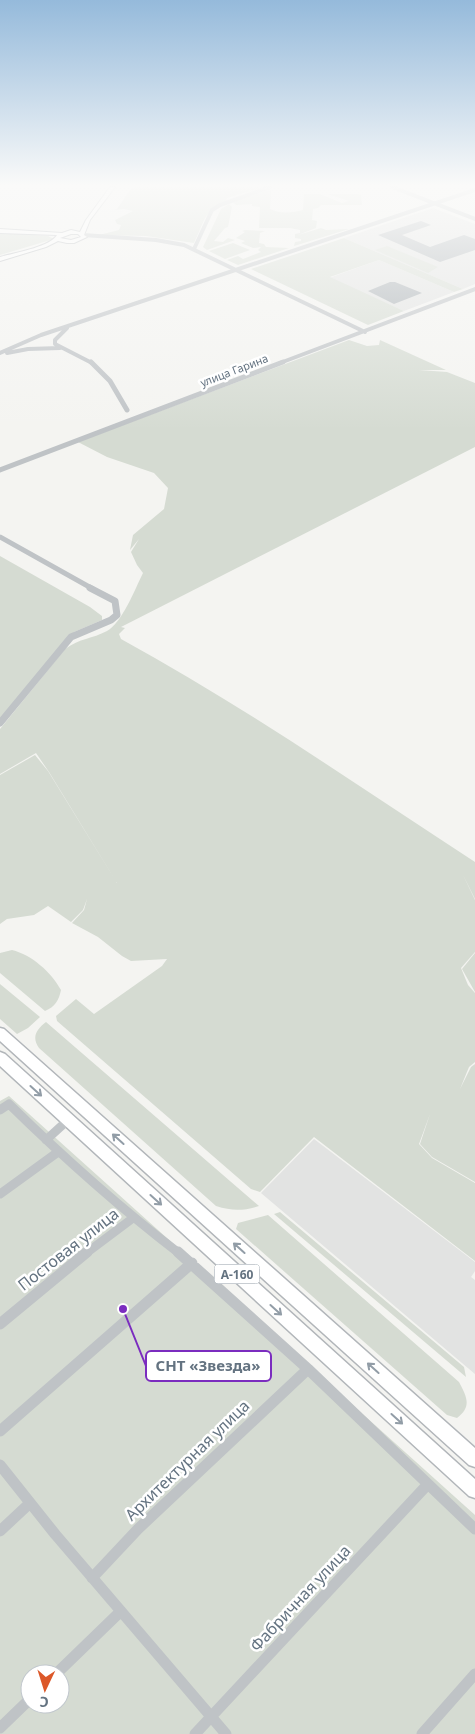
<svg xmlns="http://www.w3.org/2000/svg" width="475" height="1734" viewBox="0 0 475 1734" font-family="'Noto Sans',sans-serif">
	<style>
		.built { fill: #e2e3e2 }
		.green { fill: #d5dbd2; fill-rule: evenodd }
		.building { fill: #a7aeb3 }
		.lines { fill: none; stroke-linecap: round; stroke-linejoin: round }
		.secondary-casing { stroke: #b2b6bb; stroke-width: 2 }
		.primary-casing { stroke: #b2b6ba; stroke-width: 3 }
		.minor-far4 { stroke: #bfc3c6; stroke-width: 4 }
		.minor-far3 { stroke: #bfc3c6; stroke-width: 5 }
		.minor-far2 { stroke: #bfc3c6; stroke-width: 7 }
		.minor-far1 { stroke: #bfc3c6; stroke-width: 9 }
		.minor { stroke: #bfc3c6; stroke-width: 11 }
		.secondary { fill: #fff; fill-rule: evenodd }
		.primary { fill: #fff; fill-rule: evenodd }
		.oneway { stroke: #929da7 }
		.labels { text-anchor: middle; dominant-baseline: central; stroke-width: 5; stroke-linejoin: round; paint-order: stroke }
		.far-street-label { font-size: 11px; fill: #647381; stroke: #fff }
		.shield { fill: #fff; stroke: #929da7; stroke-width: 1 }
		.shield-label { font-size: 12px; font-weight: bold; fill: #647381 }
		.near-street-label { font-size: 16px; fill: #647381; stroke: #fff }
		.leader { fill: none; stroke: #7b2cbf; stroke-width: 2 }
		.callout-dot { fill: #7b2cbf; stroke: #fff; stroke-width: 2 }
		.callout { fill: #fff; stroke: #7b2cbf; stroke-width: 2 }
		.callout-label { font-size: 15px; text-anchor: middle; font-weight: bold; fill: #647381 }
	</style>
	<rect width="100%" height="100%" fill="#f4f4f1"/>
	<path class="built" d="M433 208 475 224V284L463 289 344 238Z
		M379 260 454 292 404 311 329 278Z
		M314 1139 475 1262V1271L471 1277 475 1280V1374L261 1193Z"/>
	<path class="green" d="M132 187H266C257 190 232 195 226 199L227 201C204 209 204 223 194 243L146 236 99 235 119 230 121 225 117 224 115 220 133 211 124 209 113 210 117 209Z
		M269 190 271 191 270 209C280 214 292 213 303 210L304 194H320L342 203 349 201 327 194H358L361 195 362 205H321L318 208 313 209 312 220 317 221 316 228 298 235 321 228 326 230 349 229 294 246 295 242 301 241V239L295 238V234L300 233V230L290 228H259L260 207 252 206V204L236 205 233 202Z
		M229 204 232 207 228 227 225 228 214 241 223 242 228 238 235 240 207 250 203 247 221 209Z
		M245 230 265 231 260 233 259 243 264 244 266 247 289 248 238 265 227 260 238 256 243 259 261 252 258 250 261 247 253 248 241 243 245 241 236 238 245 232 242 231Z
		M8 233 48 236 54 239 0 255V234Z
		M344 238 463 289 454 292 379 260 330 277 404 311 368 325 251 269Z
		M233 243 250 250 225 259 209 251Z
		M387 246 438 267 428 273 375 250Z
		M349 340 367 346 379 345 380 340 446 370H419L447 372 475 383V447L121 627 125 628 119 634 121 639C244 706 358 786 475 862V899L463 875 475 900V952L461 968 468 985 475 993V1062L469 1067 460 1089 471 1067 475 1064V1182L432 1157 420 1144 430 1114 419 1144 432 1158 475 1183V1261L314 1137 260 1192 251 1189 57 1021 56 1016 76 999 94 1014 162 966 167 959 131 961 122 956 98 937 72 923 84 910 87 899 83 910 71 922 48 906 34 915 7 919 0 924V775L35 755 48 771 117 883 49 772 36 753 0 774V729L65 649C80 638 92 639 107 631 122 623 135 589 143 573L137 565 131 552 139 539 130 550 133 535 164 509 168 488 154 473 107 457 78 442Z
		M0 556 90 607 102 616V620L74 632 0 719Z
		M12 950C32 955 51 972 61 990 59 1000 55 1007 45 1011L0 973V953Z
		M475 953V992L462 969Z
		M0 984 40 1017 28 1028 17 1034 0 1019Z
		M46 1022 259 1206C243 1211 232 1211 216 1206L39 1048C31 1037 37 1029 46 1022Z
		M9 1096 475 1515V1734H0V1101ZM30 1674H60V1704H30Z
		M280 1212 464 1367 466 1377 274 1214Z
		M268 1215 459 1382C467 1397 472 1407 457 1418L447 1415 236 1229 238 1223Z"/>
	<path class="building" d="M421 221 431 225 402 235 430 247 464 235 475 239V250L440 262 378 235Z
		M390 282H395L422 293 394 304 368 291Z"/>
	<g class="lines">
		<defs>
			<path id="secondary" d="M110 187H115L90 220 84 235 87 237 74 243H67L58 241 46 247 0 261V257C14 253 50 247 57 235L0 233V229L62 233 71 230 80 232 86 220ZM71 234H78L81 237 71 240 60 238Z"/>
			<path id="primary" d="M0 1028 4 1029 475 1448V1467L469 1465 0 1041Z
				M0 1052 5 1054 475 1479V1498L469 1496 0 1066Z"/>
		</defs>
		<use href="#secondary" class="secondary-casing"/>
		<use href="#primary" class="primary-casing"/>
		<path class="minor-far4" d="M392 187 475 219
			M83 235 156 240 184 245 365 332
			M194 249 212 210 220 205 270 187
			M67 328 55 340V344L92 363
			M0 353 41 335 475 190
			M7 353 28 349 60 348
			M280 363 475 289"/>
		<path class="minor-far3" d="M91 362 110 381 127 410
			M0 470 283 362
			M0 537 93 589"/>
		<path class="minor-far2" d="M0 723 71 637 111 620 117 615 115 601 90 588"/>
		<path class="minor-far1" d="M0 1110 9 1104C63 1157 119 1207 180 1254
			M46 1140 68 1120
			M0 1194 58 1152
			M85 1254 133 1218"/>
		<path class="minor" d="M178 1252 308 1369 475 1529
			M0 1324 87 1252
			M0 1431 192 1263
			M0 1465 55 1534 226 1734
			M0 1531 30 1503
			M92 1578 138 1529 308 1369
			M56 1674 121 1611
			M0 1728 30 1699
			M195 1734 428 1484
			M422 1734 475 1674"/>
		<use href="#secondary" class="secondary"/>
		<use href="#primary" class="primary"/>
	</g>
	<defs><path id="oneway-shaft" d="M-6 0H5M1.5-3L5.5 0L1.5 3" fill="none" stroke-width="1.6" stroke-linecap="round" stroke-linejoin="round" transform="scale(1.25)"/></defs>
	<g class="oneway">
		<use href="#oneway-shaft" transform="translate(36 1091) rotate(42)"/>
		<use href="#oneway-shaft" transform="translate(118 1139) rotate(-138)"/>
		<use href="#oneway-shaft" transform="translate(156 1200) rotate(42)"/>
		<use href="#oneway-shaft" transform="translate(239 1248) rotate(-138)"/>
		<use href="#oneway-shaft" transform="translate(276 1310) rotate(42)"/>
		<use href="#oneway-shaft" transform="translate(373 1368) rotate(-138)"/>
		<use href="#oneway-shaft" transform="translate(397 1419) rotate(42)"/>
	</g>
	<linearGradient id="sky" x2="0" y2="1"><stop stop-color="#95badb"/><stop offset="0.43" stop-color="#fafaf9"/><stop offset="1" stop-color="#fafaf9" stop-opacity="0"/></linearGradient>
	<rect width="475" height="430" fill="url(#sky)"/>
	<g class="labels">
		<g class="far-street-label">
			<text transform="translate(234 370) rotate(-21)">улица Гарина</text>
		</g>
		<rect class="shield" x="214.5" y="1264.5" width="45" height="19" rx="4"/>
		<g class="shield-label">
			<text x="237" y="1274">А-160</text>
		</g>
		<g class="near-street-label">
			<text transform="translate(68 1249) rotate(-38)">Постовая улица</text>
			<text transform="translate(187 1460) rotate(-44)">Архитектурная улица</text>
			<text transform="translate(300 1598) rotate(-47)">Фабричная улица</text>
		</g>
	</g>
	<path class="leader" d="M123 1309L146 1366"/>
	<circle class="callout-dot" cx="123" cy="1309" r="5"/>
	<rect class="callout" x="146" y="1351" width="125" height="30" rx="5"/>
	<g class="callout-label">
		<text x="208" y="1371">СНТ «Звезда»</text>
	</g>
	<g transform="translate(45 1689) rotate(184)"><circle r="24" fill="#ffffff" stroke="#c1c7cd"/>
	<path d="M0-4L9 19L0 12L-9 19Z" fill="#dc5829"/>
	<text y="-8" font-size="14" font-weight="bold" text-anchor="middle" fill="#647381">С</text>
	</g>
</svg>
